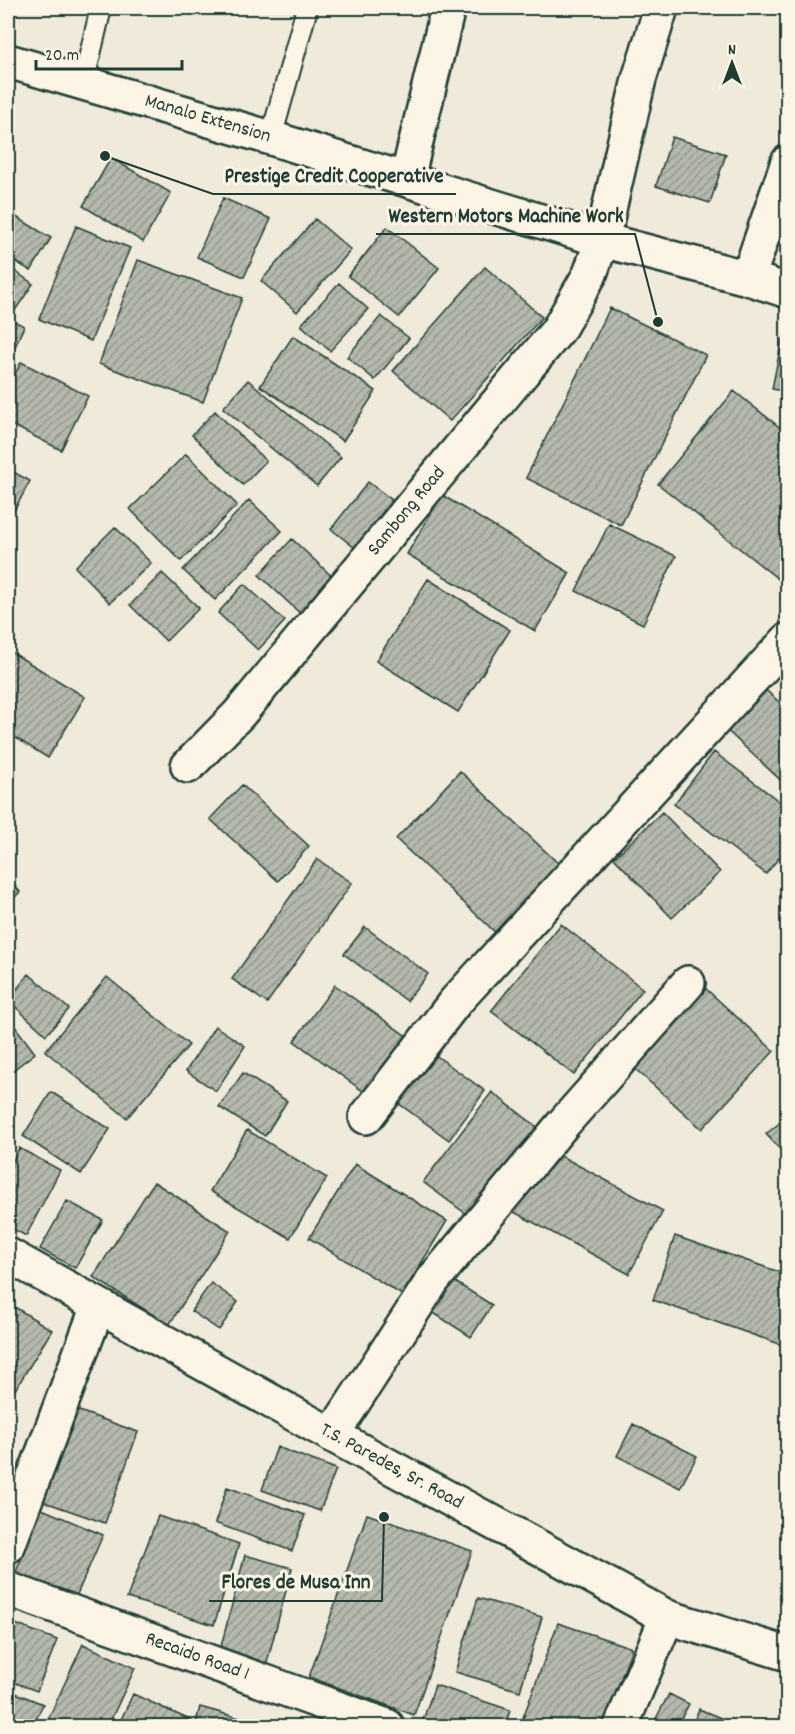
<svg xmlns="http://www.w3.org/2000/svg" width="795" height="1734" viewBox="0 0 795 1734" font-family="Dekko,sans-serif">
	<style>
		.building { fill: url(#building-hatch); stroke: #1f3d34; stroke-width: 1.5 }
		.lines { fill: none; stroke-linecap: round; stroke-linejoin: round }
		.lane-casing { stroke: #1f3d34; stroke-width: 24 }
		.street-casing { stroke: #1f3d34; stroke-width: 38 }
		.secondary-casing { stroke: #1f3d34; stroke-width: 38 }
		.lane { stroke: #fcf5e5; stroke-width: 20 }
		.street { stroke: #fcf5e5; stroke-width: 33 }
		.secondary { stroke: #fcf5e5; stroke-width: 33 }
		.labels { text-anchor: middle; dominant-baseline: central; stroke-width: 6; stroke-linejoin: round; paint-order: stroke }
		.street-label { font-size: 20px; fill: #1f3d34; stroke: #fcf5e5 }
		.leader { fill: none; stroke: #1f3d34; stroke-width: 2 }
		.callout-dot { fill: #1f3d34; stroke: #fcf5e5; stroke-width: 2 }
		.callout-label { font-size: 21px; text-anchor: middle; font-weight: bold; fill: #1f3d34; stroke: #fcf5e5; stroke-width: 6; stroke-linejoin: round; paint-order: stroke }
	</style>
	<defs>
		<pattern id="building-hatch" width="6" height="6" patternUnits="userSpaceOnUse" patternTransform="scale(1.5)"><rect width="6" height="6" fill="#b5b9ad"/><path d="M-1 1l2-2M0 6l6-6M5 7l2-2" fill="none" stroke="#93988e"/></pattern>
	</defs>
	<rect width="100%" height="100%" fill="#efeada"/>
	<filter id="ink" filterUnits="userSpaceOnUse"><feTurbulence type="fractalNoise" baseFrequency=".0167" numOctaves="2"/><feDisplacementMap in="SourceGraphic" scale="12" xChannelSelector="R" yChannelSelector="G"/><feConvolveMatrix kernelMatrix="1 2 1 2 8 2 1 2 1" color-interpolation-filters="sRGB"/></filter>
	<g filter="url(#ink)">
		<path class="building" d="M414 8H443L441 17 414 10Z
			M672 137 726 154 710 203 656 186Z
			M111 158 171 193 143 242 83 206Z
			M223 198 271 219 244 277 197 257Z
			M8 212 51 238 31 271 8 257Z
			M315 219 351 250 297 312 261 281Z
			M76 226 130 248 91 341 39 319Z
			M387 227 439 268 399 317 348 276Z
			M138 260 242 298 203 402 99 364Z
			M8 266 33 284 14 312 8 307Z
			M485 267 542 317 450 421 393 371Z
			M339 283 368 309 330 351 301 325Z
			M610 308 706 355 621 525 526 478Z
			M381 316 409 338 375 380 347 357Z
			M8 318 24 326 8 363Z
			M293 336 376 391 343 441 260 386Z
			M782 339 788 340V392L772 389Z
			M21 362 88 396 61 450 8 423V389Z
			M248 380 341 457 317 486 223 408Z
			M734 391 788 434 787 586 658 484Z
			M215 411 266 461 243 485 192 435Z
			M186 454 237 505 181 561 130 509Z
			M8 469 30 481 8 522Z
			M368 482 392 500 355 548 331 529Z
			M442 495 570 573 535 631 407 554Z
			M249 500 282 531 215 600 183 570Z
			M609 524 676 556 643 624 576 591Z
			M115 527 151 563 110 603 75 567Z
			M292 539 339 583 306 619 259 575Z
			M162 573 199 608 166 641 130 605Z
			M428 579 510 630 458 712 376 661Z
			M244 584 285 621 258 650 218 613Z
			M8 650 85 697 48 758 8 733Z
			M758 683 788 710V787L719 723Z
			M714 752 788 808V846L766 874 674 804Z
			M460 771 560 865 496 933 396 839Z
			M242 785 309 846 278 881 210 819Z
			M662 812 720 872 672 918 614 858Z
			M317 859 352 883 267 1003 232 979Z
			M8 878 20 892 8 904Z
			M561 924 643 989 574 1075 491 1011Z
			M365 927 428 974 407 1001 344 954Z
			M29 974 69 1009 46 1035 8 1000Z
			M107 977 189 1045 127 1118 45 1051Z
			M335 985 412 1040 371 1097 294 1041Z
			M705 988 774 1051 702 1129 633 1067Z
			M8 1017 35 1053 8 1074Z
			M215 1026 245 1046 216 1091 186 1071Z
			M434 1054 485 1091 449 1140 398 1103Z
			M243 1073 287 1101 265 1136 219 1107Z
			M51 1092 110 1129 81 1174 23 1136Z
			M492 1092 537 1127 469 1216 423 1182Z
			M788 1116V1158L766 1134Z
			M247 1130 327 1178 290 1238 210 1191Z
			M19 1148 60 1170 26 1236 8 1226V1171Z
			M546 1148 663 1211 629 1274 512 1211Z
			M355 1164 447 1221 402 1295 309 1238Z
			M154 1182 230 1231 169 1325 93 1277Z
			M67 1201 103 1220 75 1268 40 1249Z
			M675 1236 788 1275V1347L653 1300Z
			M452 1280 492 1305 471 1337 432 1312Z
			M211 1283 238 1302 219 1330 191 1311Z
			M8 1303 52 1330 15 1390 8 1385Z
			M71 1408 138 1432 105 1523 39 1500Z
			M633 1424 697 1456 680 1488 617 1456Z
			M277 1447 336 1469 320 1511 262 1490Z
			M227 1487 305 1515 292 1551 215 1523Z
			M42 1509 103 1535 75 1599 15 1574Z
			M367 1514 472 1551 414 1715 309 1677Z
			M158 1516 239 1544 214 1625 127 1598Z
			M245 1555 292 1568 266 1666 219 1654Z
			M478 1598 542 1617 520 1691 455 1672Z
			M13 1623 57 1640 37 1691 8 1680V1638Z
			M558 1623 632 1648 604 1726H520Z
			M83 1644 135 1668 108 1726H45Z
			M435 1685 510 1710 505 1726H421Z
			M8 1690 43 1704 33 1726H8Z
			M133 1694 192 1721 190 1726H118Z
			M669 1694 689 1704 677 1726H652Z
			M200 1707 268 1726H195Z
			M699 1709 740 1726H692Z"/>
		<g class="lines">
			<defs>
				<path id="lane" d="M83 84 101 8
					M271 138 307 8"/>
				<g id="street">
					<path d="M407 179 448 8"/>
					<path d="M748 278 788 162"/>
					<path id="s1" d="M188 766 239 714 558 330 590 274 602 240 639 79 661 8"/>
					<path d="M366 1117 455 1002 788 640"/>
					<path id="s2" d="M8 1255 332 1435 667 1617 788 1654"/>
					<path d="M332 1435 433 1280 563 1124 688 983"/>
					<path d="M8 1546 98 1306"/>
					<path id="s3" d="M8 1589 387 1726"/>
					<path d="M621 1726 667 1617"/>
				</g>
				<g id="secondary">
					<path id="s4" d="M8 61 271 138 602 240 748 278 788 291"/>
				</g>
			</defs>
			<use href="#lane" class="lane-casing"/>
			<use href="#street" class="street-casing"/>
			<use href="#secondary" class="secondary-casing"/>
			<use href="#lane" class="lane"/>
			<use href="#street" class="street"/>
			<use href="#secondary" class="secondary"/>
		</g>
	</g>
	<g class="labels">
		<g class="street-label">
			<text stroke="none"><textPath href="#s4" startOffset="208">Manalo Extension</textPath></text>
			<text stroke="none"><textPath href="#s1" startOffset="336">Sambong Road</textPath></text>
			<text stroke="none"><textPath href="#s2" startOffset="438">T.S. Paredes, Sr. Road</textPath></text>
			<text stroke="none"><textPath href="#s3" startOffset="201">Recaido Road 1</textPath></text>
		</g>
	</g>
	<path class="leader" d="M105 156L213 194H456M658 322L635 234H376M384 1517L382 1601H209"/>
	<g class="callout-dot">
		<circle cx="105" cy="156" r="6"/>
		<circle cx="658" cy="322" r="6"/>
		<circle cx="384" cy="1517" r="6"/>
	</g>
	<g class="callout-label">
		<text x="334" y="182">Prestige Credit Cooperative</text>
		<text x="506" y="222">Western Motors Machine Work</text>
		<text x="296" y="1588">Flores de Musa Inn</text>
	</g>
	<rect width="795" height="1734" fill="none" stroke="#fcf5e5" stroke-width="30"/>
	<rect x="15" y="15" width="765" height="1704" fill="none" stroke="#1f3d34" stroke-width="2" filter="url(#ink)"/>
	<g transform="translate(732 63)" stroke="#fcf5e5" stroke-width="4.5" paint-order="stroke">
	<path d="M0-4.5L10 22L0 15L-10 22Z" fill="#1f3d34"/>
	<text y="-9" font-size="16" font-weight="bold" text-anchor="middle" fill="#1f3d34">N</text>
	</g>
	<path d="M36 60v9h146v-9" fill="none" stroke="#1f3d34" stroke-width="3"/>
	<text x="45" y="60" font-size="18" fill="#1f3d34" stroke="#fcf5e5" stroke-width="4.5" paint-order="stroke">20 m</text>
</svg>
